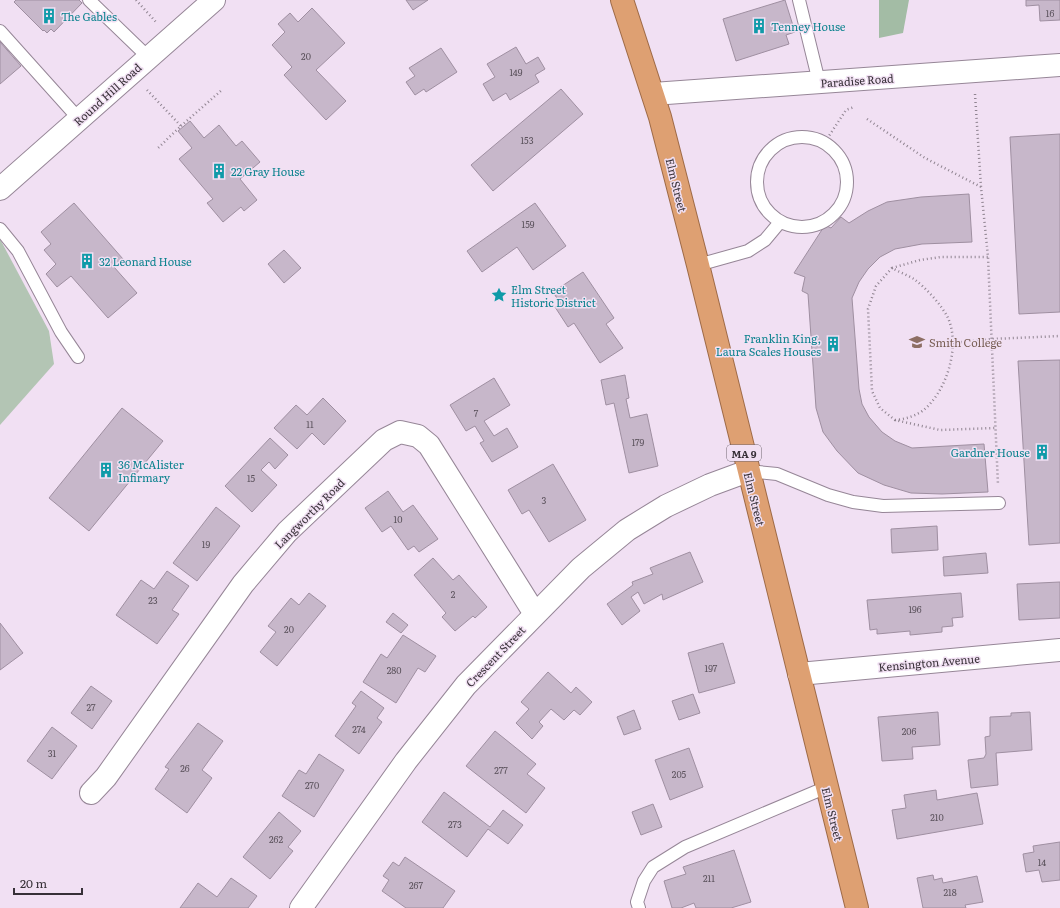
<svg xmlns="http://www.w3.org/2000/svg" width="1060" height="908" viewBox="0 0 1060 908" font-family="Literata,serif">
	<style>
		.green { fill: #b3c5b4 }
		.forest { fill: #a3bca5 }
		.building { fill: #c7b7ca; stroke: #9f8fa1 }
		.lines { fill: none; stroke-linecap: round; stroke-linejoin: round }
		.service-casing { stroke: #968697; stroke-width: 14 }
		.minor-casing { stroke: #968697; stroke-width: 24 }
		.trunk-casing { stroke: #9e6a47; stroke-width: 24 }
		.path { stroke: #908491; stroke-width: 2.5; stroke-dasharray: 1 3; stroke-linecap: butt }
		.service { stroke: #fff; stroke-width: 12 }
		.minor { stroke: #fff; stroke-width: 22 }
		.trunk { stroke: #dea072; stroke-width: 22 }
		.labels { text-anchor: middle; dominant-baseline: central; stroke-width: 3; stroke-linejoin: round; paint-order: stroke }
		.number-label { font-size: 9px; fill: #5b525c }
		.shield { fill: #f1e0f3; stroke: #6f656f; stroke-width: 1 }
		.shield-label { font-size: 10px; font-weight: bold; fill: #373037 }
		.culture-label { font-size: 11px; fill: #0d838f; stroke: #f1e0f3; text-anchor: start }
		.street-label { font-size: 11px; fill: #373037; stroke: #f1e0f3 }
		.education-label { font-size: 11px; fill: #785e54; stroke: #f1e0f3; text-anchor: start }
	</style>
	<rect width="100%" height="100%" fill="#f1e0f3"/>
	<path class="green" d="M0 239 49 331 54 364 0 425Z"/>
	<path class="forest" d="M879 0H909L903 33 879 38Z"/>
	<path class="building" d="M16 0H79L82 3 54 32 51 29 47 33 44 30 43 31 14 2Z
		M406 0H428L413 10Z
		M785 0 795 32 786 35 789 44 736 61 723 19Z
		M1026 0H1060V20L1040 21 1039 5 1026 6Z
		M312 8 345 43 316 70 346 101 326 120 284 75 292 67 272 45 285 32 278 24 290 13 298 22Z
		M0 42 21 66 0 84Z
		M516 47 526 64 538 57 545 69 535 75 539 82 510 100 506 93 493 101 483 84 495 77 487 64Z
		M441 48 457 72 426 92 424 89 415 95 406 82 415 76 409 68Z
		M561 89 583 114 493 191 471 165Z
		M190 121 204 138 219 125 236 146 242 141 260 162 240 179 257 200 244 211 241 207 223 222 207 203 213 199 179 159 192 148 178 131Z
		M1060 134V312L1019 314 1010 137Z
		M969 194 972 242 922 244 895 249 880 257 868 269 859 282 852 298 859 389 862 404 869 417 882 432 895 441 912 448 984 444 988 492 942 494 911 493 884 485 858 473 837 451 823 432 816 408 808 294 802 291 805 277 794 273 825 225 831 228 841 217 849 223 868 211 887 202 921 197Z
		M74 203 123 259 114 267 137 293 108 318 71 276 57 287 46 274 56 264 44 250 51 244 41 232Z
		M535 203 566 246 533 270 517 247 482 272 467 251Z
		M284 250 301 268 284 283 268 264Z
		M583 272 614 318 606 324 623 348 600 363 574 323 568 327 555 307 560 303 553 292Z
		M1060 360V543L1029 545 1018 361Z
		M625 375 629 398 626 399 630 418 647 414 658 466 629 473 614 403 606 405 601 380Z
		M494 378 510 405 484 421 494 436 507 428 518 447 492 462 480 443 484 441 475 426 466 431 450 405Z
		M323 398 346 421 324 445 312 433 297 449 274 428 296 405 307 415Z
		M122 408 163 441 89 531 49 498Z
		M270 438 288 455 275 469 269 462 261 470 277 485 252 512 225 486Z
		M553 464 586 520 549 542 529 510 522 514 508 490Z
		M388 491 403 512 413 505 438 539 419 552 414 546 408 550 391 526 382 532 365 508Z
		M216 507 240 526 197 581 173 563Z
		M937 526 938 550 892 553 891 529Z
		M690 552 703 582 663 600 662 594 644 604 638 592 631 597 640 611 622 625 607 604 633 585 632 582 653 574 650 568Z
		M986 553 988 573 944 576 943 557Z
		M433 558 453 580 459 575 487 607 475 618 473 616 455 631 442 617 446 613 414 575Z
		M167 571 189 586 172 610 179 614 157 644 116 615 141 580 154 589Z
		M1060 582V618L1019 620 1017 584Z
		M309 593 326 606 277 666 260 652 276 632 268 626 291 598 299 605Z
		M961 593 963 617 952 618 953 626 942 627V632L910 635V631L877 634V629L870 630 867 600Z
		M393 613 408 625 401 633 386 622Z
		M0 623 23 653 0 670Z
		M403 635 436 656 425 672 418 668 396 703 363 682 381 654 387 658Z
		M723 643 735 683 699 693 688 653Z
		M548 672 571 693 576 687 592 702 580 715 574 710 564 720 551 709 539 722 543 726 532 739 516 723 529 709 521 702Z
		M91 686 112 701 92 729 71 713Z
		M361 691 384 708 377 718 382 722 359 754 335 736 356 706 352 703Z
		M693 694 700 713 679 720 672 701Z
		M634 710 641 729 624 735 617 717Z
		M938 712 940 745 912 747 913 759 882 761 878 717Z
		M1030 712 1032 750 996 753 998 785 971 788 968 760 984 758 986 754 985 737 990 736V717L1011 716V713Z
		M198 723 223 741 202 770 212 778 187 813 155 789 169 769 165 767Z
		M52 727 77 746 52 779 27 761Z
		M495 731 536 764 527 774 545 788 526 813 466 766Z
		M689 748 703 787 670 800 655 760Z
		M319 754 344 770 314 817 282 796 299 770 306 774Z
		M936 790 937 800 977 793 983 824 897 839 892 810 906 808 904 795Z
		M444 792 490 827 503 810 523 825 508 844 488 829 467 857 422 822Z
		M653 804 662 827 641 835 632 812Z
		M279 812 301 831 288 847 293 851 270 879 243 857Z
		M1060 842V880L1042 882 1039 870 1026 872 1023 854 1034 852 1033 846Z
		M734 850 751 902 731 908H696L694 903 681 908H672L664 881 686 874 683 867Z
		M405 857 455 891 443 908H406L382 891 389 880 383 876 393 862 399 866Z
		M933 875 934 880 942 878 943 883 977 876 983 902 965 905 966 908H923L917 878Z
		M231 878 257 896 248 908H180L198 883 217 897Z"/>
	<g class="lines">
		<defs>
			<path id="service" d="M89 0 148 57
				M799 0 819 82
				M0 31 79 119
				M757 182a45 45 0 1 1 90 0a45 45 0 1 1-90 0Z
				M0 229 18 251 61 332 78 357
				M698 265 748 251 765 240 780 222
				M748 471 777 474 828 495 853 502 883 506 999 503
				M639 908 637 902 644 881 653 867 685 847 827 787"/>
			<path id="minor" d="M653 94 1060 65
				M0 189 214 0
				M799 674 1060 650
				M91 793 106 777 243 584 287 532 384 440 400 432 418 436 429 445 535 614
				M301 908 406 761 466 685 581 568 627 530 666 506 710 485 748 471"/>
			<path id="trunk" d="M622 0 660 117 698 265 857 908"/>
		</defs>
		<use href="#service" class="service-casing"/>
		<use href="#minor" class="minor-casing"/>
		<use href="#trunk" class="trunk-casing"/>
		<path class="path" d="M136 0 156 22
			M147 90 181 126 158 148
			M975 94 981 187
			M867 119 925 158 981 187 988 257 998 485
			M181 126 223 89
			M825 142 846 110 854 107
			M892 268 920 260 941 257H988
			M953 343 992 339 1060 336
			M895 420C905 419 912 417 921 412 946 394 961 347 948 318 941 304 926 288 914 279 907 275 899 272 892 268L876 286 868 309 872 391 880 408 895 420 940 430 995 428"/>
		<use href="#service" class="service"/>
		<use href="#minor" class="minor"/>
		<use href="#trunk" class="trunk"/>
	</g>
	<defs>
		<symbol id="building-bare" viewBox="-9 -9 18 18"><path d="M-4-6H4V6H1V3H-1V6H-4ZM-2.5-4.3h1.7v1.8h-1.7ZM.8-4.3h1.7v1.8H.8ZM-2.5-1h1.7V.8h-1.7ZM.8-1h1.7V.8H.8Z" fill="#0f9aa8" stroke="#f1e0f3" stroke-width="2.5" paint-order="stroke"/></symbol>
		<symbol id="sight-bare" viewBox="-9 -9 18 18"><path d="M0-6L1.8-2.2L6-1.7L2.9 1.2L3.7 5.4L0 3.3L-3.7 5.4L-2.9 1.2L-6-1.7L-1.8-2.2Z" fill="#0f9aa8" stroke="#f1e0f3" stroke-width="2.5" paint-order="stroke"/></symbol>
		<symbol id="university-bare" viewBox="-9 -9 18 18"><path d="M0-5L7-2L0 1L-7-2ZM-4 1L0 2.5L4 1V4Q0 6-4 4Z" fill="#8d6e63" stroke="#f1e0f3" stroke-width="2.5" paint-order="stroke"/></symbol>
	</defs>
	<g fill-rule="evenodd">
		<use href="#building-bare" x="38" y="5" width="22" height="22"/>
		<use href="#building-bare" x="748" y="15" width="22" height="22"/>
		<use href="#building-bare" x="208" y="160" width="22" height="22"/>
		<use href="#building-bare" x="76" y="250" width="22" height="22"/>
		<use href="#sight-bare" x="488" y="284" width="22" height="22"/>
		<use href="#university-bare" x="906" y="331" width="22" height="22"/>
		<use href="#building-bare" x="822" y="333" width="22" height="22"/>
		<use href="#building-bare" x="1031" y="441" width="22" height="22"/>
		<use href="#building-bare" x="95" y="459" width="22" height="22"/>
	</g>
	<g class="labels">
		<g class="number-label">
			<text x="1050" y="13">16</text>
			<text x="306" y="56">20</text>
			<text x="516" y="72">149</text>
			<text x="527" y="140">153</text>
			<text x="528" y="224">159</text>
			<text x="476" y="413">7</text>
			<text x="310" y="424">11</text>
			<text x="638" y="442">179</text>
			<text x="251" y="478">15</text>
			<text x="544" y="500">3</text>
			<text x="398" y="519">10</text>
			<text x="206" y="544">19</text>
			<text x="453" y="594">2</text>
			<text x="153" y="600">23</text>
			<text x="915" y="609">196</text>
			<text x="289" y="629">20</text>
			<text x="711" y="668">197</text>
			<text x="394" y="670">280</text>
			<text x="91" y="707">27</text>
			<text x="359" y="729">274</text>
			<text x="909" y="731">206</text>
			<text x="52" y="753">31</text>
			<text x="185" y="768">26</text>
			<text x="501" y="770">277</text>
			<text x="679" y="774">205</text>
			<text x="312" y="785">270</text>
			<text x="937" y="817">210</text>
			<text x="455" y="824">273</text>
			<text x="276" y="839">262</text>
			<text x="1042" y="862">14</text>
			<text x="709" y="878">211</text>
			<text x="416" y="885">267</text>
			<text x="950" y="892">218</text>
		</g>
		<rect class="shield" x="727" y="445" width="34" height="16" rx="3"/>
		<g class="shield-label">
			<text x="744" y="453">MA 9</text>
		</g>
		<g class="culture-label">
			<text x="61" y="16">The Gables</text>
			<text x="771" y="26">Tenney House</text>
			<text x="231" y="171">22 Gray House</text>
			<text x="99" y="261">32 Leonard House</text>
			<text x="511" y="289">Elm Street<tspan x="511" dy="13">Historic District</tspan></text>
			<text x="821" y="338" text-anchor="end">Franklin King,<tspan x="821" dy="13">Laura Scales Houses</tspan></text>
			<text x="1030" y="452" text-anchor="end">Gardner House</text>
			<text x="118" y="464">36 McAlister<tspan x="118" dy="13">Infirmary</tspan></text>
		</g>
		<g class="street-label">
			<text transform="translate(857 80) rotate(-4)">Paradise Road</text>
			<text transform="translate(107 94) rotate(-42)">Round Hill Road</text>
			<text transform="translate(677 185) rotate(76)">Elm Street</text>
			<text transform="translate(755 499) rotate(76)">Elm Street</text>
			<text transform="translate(309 513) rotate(-45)">Langworthy Road</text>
			<text transform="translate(495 656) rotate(-46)">Crescent Street</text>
			<text transform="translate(929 662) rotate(-5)">Kensington Avenue</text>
			<text transform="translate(833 814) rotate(76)">Elm Street</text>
		</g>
		<g class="education-label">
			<text x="929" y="342">Smith College</text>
		</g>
	</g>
	<path d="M14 888v6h68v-6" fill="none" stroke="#373037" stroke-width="2"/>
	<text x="20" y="888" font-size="12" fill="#373037" stroke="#f1e0f3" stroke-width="3" paint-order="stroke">20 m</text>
</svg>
